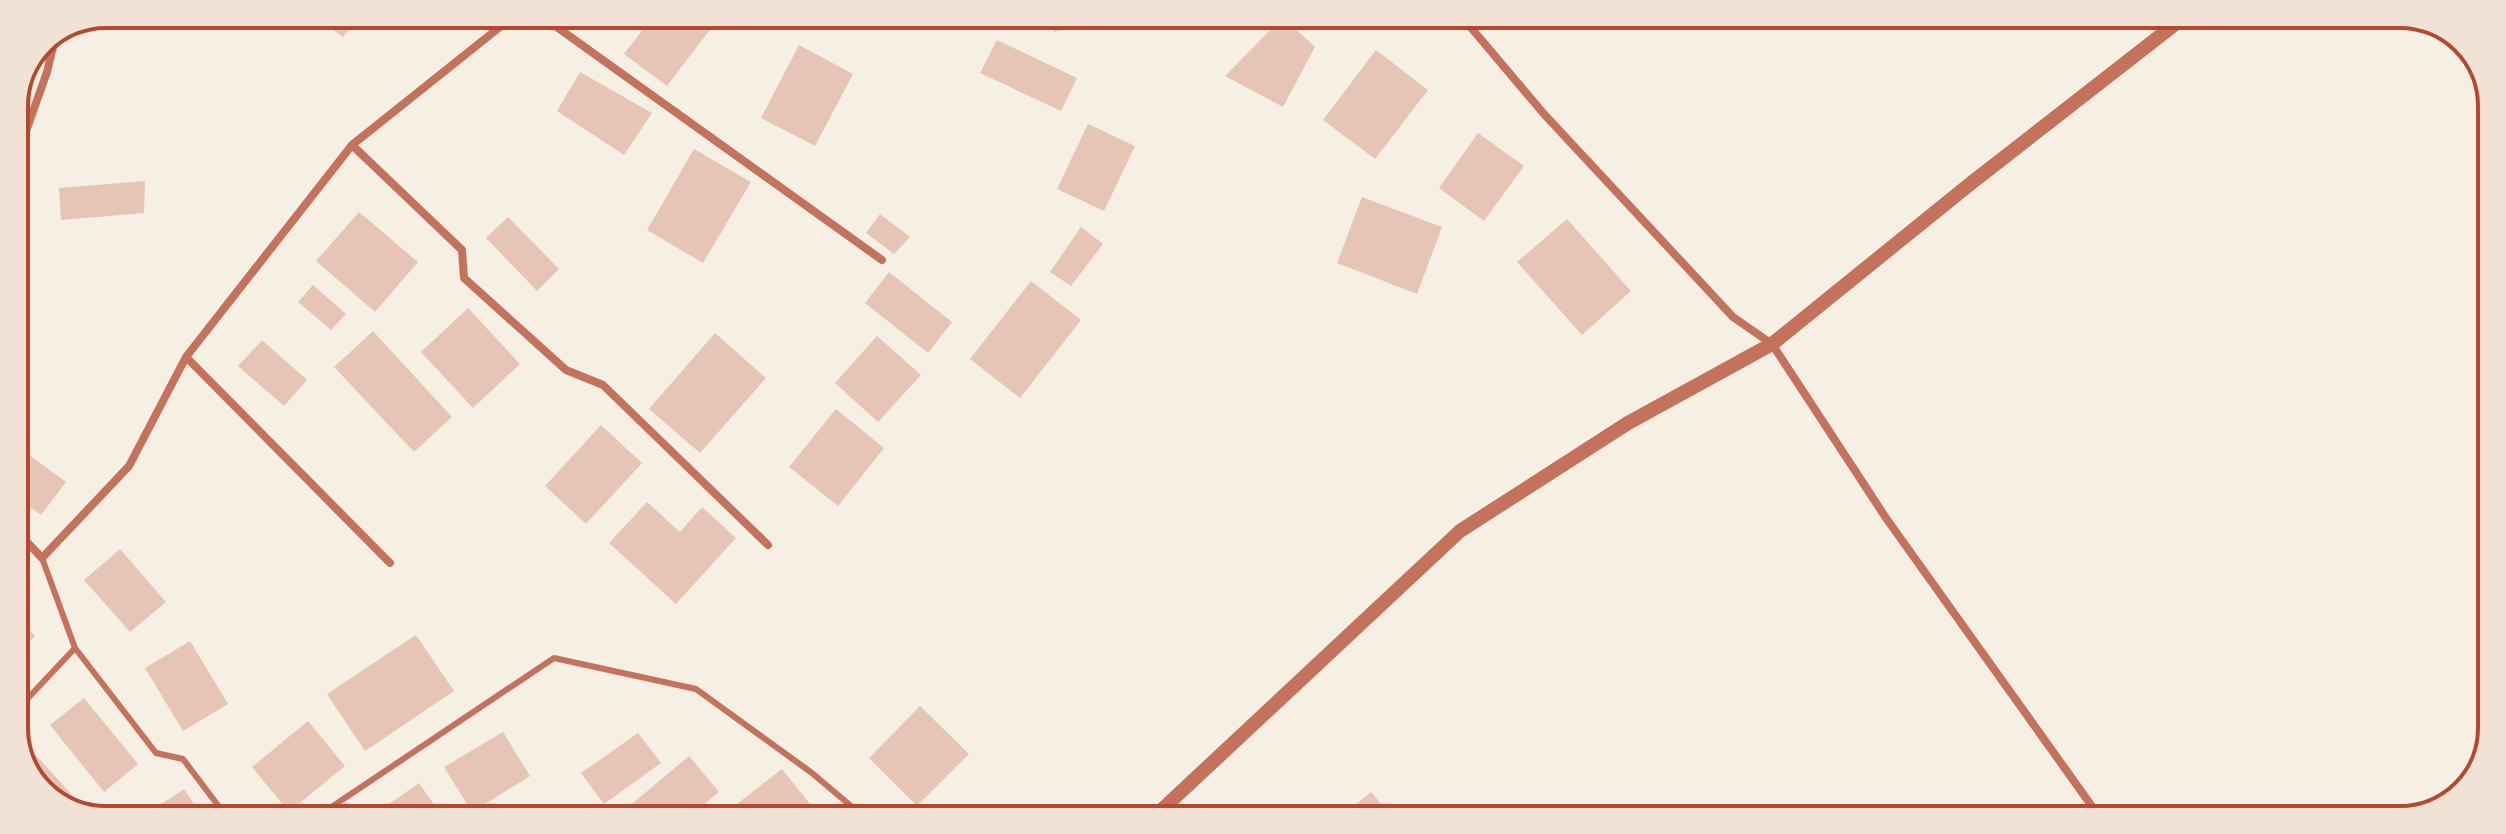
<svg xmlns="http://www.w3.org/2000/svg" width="2506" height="834" viewBox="0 0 2506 834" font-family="'Noto Sans',sans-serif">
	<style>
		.building { fill: #e6c5b7 }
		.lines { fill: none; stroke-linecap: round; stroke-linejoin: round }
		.service { stroke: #c5725c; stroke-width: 6 }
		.minor { stroke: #c5725c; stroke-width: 8 }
		.tertiary { stroke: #c5725c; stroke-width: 14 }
		.rim { fill: none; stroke: #b5482f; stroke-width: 4 }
	</style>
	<rect width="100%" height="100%" fill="#f6efe4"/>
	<path class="building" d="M312 14 360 15 343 37Z
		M654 15H721L667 86 624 54Z
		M1052 16H1110L1111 21 1054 32Z
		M1283 17 1315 47 1283 107 1225 76Z
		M997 40 1077 78 1061 111 980 73Z
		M799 45 853 74 815 146 761 118Z
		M1376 50 1428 90 1375 159 1323 120Z
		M580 72 652 113 624 155 557 111Z
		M1088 124 1135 146 1104 211 1057 189Z
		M1478 133 1524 166 1484 221 1439 188Z
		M694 149 751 182 703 263 647 230Z
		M145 181 144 213 61 220 59 188Z
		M1362 197 1442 227 1417 294 1337 263Z
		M359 212 418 262 375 312 316 261Z
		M880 214 910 237 894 254 866 233Z
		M508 217 559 269 537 291 486 238Z
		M1567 219 1631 291 1582 335 1517 262Z
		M1081 227 1103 244 1071 286 1050 272Z
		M889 272 952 322 928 353 865 303Z
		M1031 281 1081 320 1020 398 970 359Z
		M313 285 346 314 331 330 298 302Z
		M468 308 520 364 473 408 421 352Z
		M373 331 452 417 414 452 334 367Z
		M715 333 766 378 700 453 649 409Z
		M877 336 921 375 878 422 835 383Z
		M262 340 307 380 284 406 238 366Z
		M836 409 884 448 838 506 789 467Z
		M601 425 642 463 586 524 545 486Z
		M14 444 66 482 41 515 14 495Z
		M647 502 680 532 702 507 736 538 676 604 609 543Z
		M120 549 166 602 130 632 84 580Z
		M14 615 35 636 14 657Z
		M416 635 454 691 365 751 327 694Z
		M190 641 228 704 183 731 145 668Z
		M84 698 138 764 104 792 50 725Z
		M920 706 969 754 917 806 869 758Z
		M308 721 345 766 289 812 252 767Z
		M503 732 530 776 472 812 444 767Z
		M638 733 661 763 604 804 581 773Z
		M33 752 75 798 65 807 33 784 24 760Z
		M689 756 719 792 689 817 622 816 620 814Z
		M782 769 814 809 804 817H720Z
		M419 783 442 816H372Z
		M184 789 202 816 145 815Z
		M1371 792 1393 818H1340Z"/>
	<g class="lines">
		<path class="service" d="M75 648 156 753 183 759 226 816
			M14 713 75 648 42 558
			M318 816 554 658 696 689 812 773 864 817"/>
		<path class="minor" d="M540 15 882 260
			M1462 17 1544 114 1733 317 1772 344 1886 518 2101 819
			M352 145 462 250 464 278 566 370 603 385 768 545
			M14 165 47 72 56 34
			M186 357 390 563
			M14 528 42 558 129 466 186 357 352 145 515 15"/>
		<path class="tertiary" d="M1154 817 1460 531 1628 423 1772 344 1970 184 2183 18"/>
	</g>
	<path d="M0 0H2506V834H0ZM106 28H2400A78 78 0 0 1 2478 106V728A78 78 0 0 1 2400 806H106A78 78 0 0 1 28 728V106A78 78 0 0 1 106 28Z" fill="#f1e2d6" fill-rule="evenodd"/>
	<path class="rim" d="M106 28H2400A78 78 0 0 1 2478 106V728A78 78 0 0 1 2400 806H106A78 78 0 0 1 28 728V106A78 78 0 0 1 106 28Z"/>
</svg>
